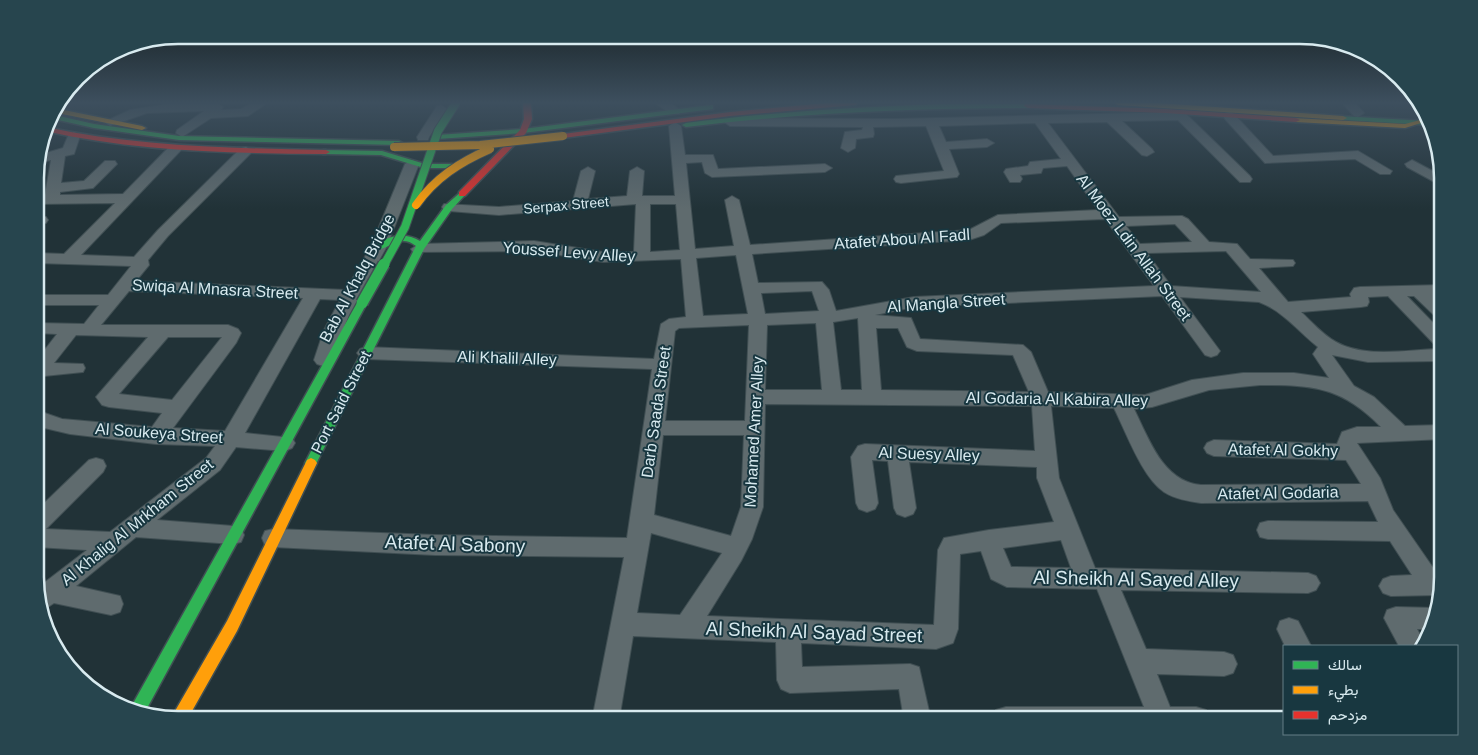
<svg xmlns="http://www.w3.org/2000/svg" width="1478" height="755" viewBox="0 0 1478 755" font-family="Helvetica,Vazirmatn,sans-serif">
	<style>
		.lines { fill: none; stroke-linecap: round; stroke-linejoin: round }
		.street-casing { stroke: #404f53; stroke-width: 2 }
		.fast-casing { stroke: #404f53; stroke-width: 3 }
		.slow-casing { stroke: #404f53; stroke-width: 3 }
		.jam-casing { stroke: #404f53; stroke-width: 3 }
		.street { fill: #5f6b6e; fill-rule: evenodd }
		.fast { fill: #30b455; fill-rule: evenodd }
		.slow { fill: #ff9f0a; fill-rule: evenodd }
		.jam { fill: #e5322d; fill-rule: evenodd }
		.fast-bridge-far1-casing { stroke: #404f53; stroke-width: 10; stroke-linecap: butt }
		.fast-bridge-casing { stroke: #404f53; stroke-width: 14; stroke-linecap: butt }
		.slow-bridge-casing { stroke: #404f53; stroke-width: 10; stroke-linecap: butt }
		.fast-bridge-far1 { stroke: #30b455; stroke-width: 8 }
		.fast-bridge { stroke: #30b455; stroke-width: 11 }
		.slow-bridge { stroke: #ff9f0a; stroke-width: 8 }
		.labels { text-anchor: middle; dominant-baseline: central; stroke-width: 4; stroke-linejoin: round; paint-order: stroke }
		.far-street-label { font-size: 14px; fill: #d8eaef; stroke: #183740 }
		.street-label { font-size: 16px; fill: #d8eaef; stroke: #183740 }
		.near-street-label { font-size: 19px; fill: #d8eaef; stroke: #183740 }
		.rim { fill: none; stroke: #d8eaef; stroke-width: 2.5 }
	</style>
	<rect width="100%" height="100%" fill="#213237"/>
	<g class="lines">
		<defs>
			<path id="street" d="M174 103H217L223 107 221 110 241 109 252 103H267L248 116 211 118 182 137 176 133 177 130 204 111 147 113 110 126 104 122 130 110Z
				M655 103H671L681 111 679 114H671Z
				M1342 103H1355L1364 113 1358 117 1354 116Z
				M441 105 447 109 429 137 428 140H418L417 137 437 106Z
				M1181 112 1185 113 1250 176 1252 179 1250 182H1240L1178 120 1122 121 1152 149 1154 152 1147 156 1142 155 1107 122 1048 123 1119 217 1182 216 1188 219 1209 242 1237 244 1250 259 1293 260 1295 263 1293 266 1259 268 1288 302 1351 297 1350 294 1354 288 1360 287 1442 285V295H1433L1442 304V318L1436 317 1414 296H1407L1442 332V348L1436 346 1388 296 1368 297 1369 302 1367 306 1361 307 1301 312C1312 322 1323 335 1336 342 1366 359 1409 349 1442 349V361L1368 362 1332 355 1354 386 1374 397 1405 426 1443 425V439L1357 443 1380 478 1393 510 1438 575H1443L1439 595 1391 596 1383 593 1379 586 1383 579 1391 576 1412 575 1390 541 1268 539 1260 537 1257 530 1260 523 1268 521 1378 522 1368 501 1201 503C1188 501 1175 499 1164 492 1142 477 1126 432 1114 408L1051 406 1059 478 1095 568 1308 573 1316 576 1320 583 1316 590 1308 593 1121 590 1146 649 1224 652 1233 655 1237 664 1233 673 1224 676 1157 674 1170 707H1196L1206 710 1209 720H993L996 710 1006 707H1144L1097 589 1007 587 991 579 981 551 960 554 958 629 953 643 936 649 801 643 802 667 910 664 919 667 931 720H904L899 689 790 693 781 689 777 680 776 642 633 636 619 720H592L624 557 435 555 273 547 265 545 262 538 265 531 273 529 435 535 627 538 652 369 366 359 360 357 357 353 360 349 366 347 654 359 661 324 669 319 686 317 681 259 603 262 534 251 413 252 411 249 419 244 534 241 603 252H634L636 204 499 215 449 211 444 210 442 207 444 204 499 207 573 201 581 171 588 167 595 171 588 199 627 196 630 171 637 167 644 171 642 196H675L669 126 675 122 681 126 685 155H713L718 169 825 164 832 168 825 172 712 177 705 173 702 162 686 163 695 249 734 246 725 200 732 196 739 200 750 245 969 230 998 215 1098 210 1067 166 1043 168 1041 173 1020 175 1022 179 1020 182H1010L1004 172 1006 169 1028 166 1030 162 1061 159 1035 123 939 126 946 142 987 139 994 143 987 147 949 149 959 174 957 177 901 183 896 182 894 179 896 176 944 171 926 126 873 127 874 134 873 137 856 139 855 148 848 152 841 148 845 132 862 130 863 127 730 126 724 122 730 118 895 119ZM650 204H676L680 250 650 252ZM1105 219 1154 286 914 297 836 311 829 290 822 282 758 283 752 254 969 240 984 235 1001 223ZM1175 224 1192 242 1140 244 1126 226ZM1226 251 1261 292 1171 286 1147 253ZM736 255 748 314 703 316 696 258ZM812 291 819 311 765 314 761 293ZM1162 296 1205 355 1211 357 1217 355 1220 351 1180 297 1259 302C1283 311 1298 331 1318 347L1313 354 1329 378 1294 373H1243L1192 380 1145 395 1048 392 1031 352 1023 345 920 339 911 318 875 315 914 307ZM858 318 862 390H841L833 322ZM816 323 822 390H765L767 325ZM749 325 745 421H665L675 331 679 328ZM876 328H898L907 347 917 351 1013 355 1029 392 881 390ZM1260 385C1314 385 1342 387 1381 427H1357L1342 432 1337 444 1214 440 1207 443 1204 448 1207 453 1214 456 1346 460 1361 484 1201 485C1163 482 1149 439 1134 409L1152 407 1209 390ZM765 404 1032 406 1035 451 865 444 858 446 851 457 856 503 859 509 867 512 875 509 878 503 872 460 888 461 894 508 897 514 905 517 913 514 916 508 909 462 1037 467V478L1054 522 989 530 944 538 938 550 934 625 707 616 741 561 752 539 763 507ZM663 435H744L741 507 731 536 654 515ZM651 533 722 553 680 615 637 613ZM1061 540 1071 568 1011 567 1003 548Z
				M1229 112 1233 113 1273 156 1358 151 1392 171 1390 174H1380L1355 159 1265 163 1225 119 1223 116 1225 113Z
				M74 132 80 136 74 154 65 156 61 183 84 181 105 161H115L117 164 93 188 60 192V195L123 194 170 146 175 145 182 149 81 255 134 257 158 230 241 148 246 147 253 151 168 236 148 260 149 265 136 281 346 290 371 246 405 164 412 160 419 164 387 246 349 315 329 364 323 366 317 364 314 360 324 330 340 300 320 299 245 433 292 438 295 443 292 448 285 451 236 447 220 470 157 520 233 526 241 528 244 535 241 542 233 544 136 537 76 586 120 596 123 604 120 612 111 615 54 603 42 611 36 597V589L87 550 36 547V511L89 460 96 458 103 460 106 466 103 472 46 529 110 532 206 458 215 446 156 444 70 434 36 426V410L62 419 152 427 162 413 109 407 102 405 96 397 148 337 76 335 54 363 83 364 85 368 83 372 44 376 36 379V361L57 334 36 333V323L84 324 99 305H36V295H108L131 266 36 263V253L64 254 115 203 35 204V196L45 195 51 160 37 163 39 155 63 148 68 136ZM129 291 303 298 225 431 173 428 236 343 241 333 238 329 228 325H101ZM168 337H222L172 400 119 394Z
				M1412 160 1442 176V186L1407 167 1405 164Z
				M35 216 46 217 48 220 46 223 35 224Z
				M1396 607 1436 608 1431 629H1417L1425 644 1423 646H1399L1384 618 1387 610Z
				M1289 618 1298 621 1311 646H1285L1277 629 1280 621Z"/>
			<path id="fast" d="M942 104H1028L1032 106 1028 108C913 108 800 113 686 127L682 125 686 123C771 112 856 107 942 104Z
				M710 105H713V109L523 133 437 139 433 137 437 135 523 129Z
				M50 114 94 124 179 136 399 141 403 143 399 145 179 140 94 128 49 118Z
				M1340 116 1427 121 1429 125 1343 120H1340Z
				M323 150 382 151 425 164H452L456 166 452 168H424L381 155 326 154H323Z
				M462 191 466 194 452 209 424 249 315 466 311 468 307 466 305 463 416 246C402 235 393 245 379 250L374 247C386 235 406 232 420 241L446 205Z
				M362 300 367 303 145 712 130 709 357 303Z"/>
			<path id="slow" d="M1115 103H1158L1343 116 1347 118 1343 120 1118 105Z
				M54 108 142 126 146 128 142 130 52 112Z
				M1293 118 1405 124 1420 120 1424 122 1405 128 1296 122 1292 120Z
				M311 458 315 460 317 463 237 631 187 720 171 718 227 621 307 460Z"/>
			<path id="jam" d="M523 103H531L532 119 526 133 465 196H459V192L520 130 524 119Z
				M825 103H858L855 105 730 116 563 138 559 136 563 134 730 112Z
				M1025 104 1166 109 1296 118 1300 120 1296 122 1166 113 1028 108 1024 106Z
				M46 127C139 147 232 148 326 150L330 152 326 154C231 153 138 152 45 131Z"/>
		</defs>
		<use href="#street" class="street-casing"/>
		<use href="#fast" class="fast-casing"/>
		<use href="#slow" class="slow-casing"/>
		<use href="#jam" class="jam-casing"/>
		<use href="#street" class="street"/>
		<use href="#fast" class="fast"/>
		<use href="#slow" class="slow"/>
		<use href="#jam" class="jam"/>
		<defs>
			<path id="fast-bridge-far1" d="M384 265 405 227 438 131 456 103"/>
			<path id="fast-bridge" d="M362 303 384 264"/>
			<path id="slow-bridge" d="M394 147 480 145 563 136
				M416 205C435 178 460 162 490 149"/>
		</defs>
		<use href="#fast-bridge-far1" class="fast-bridge-far1-casing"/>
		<use href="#fast-bridge" class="fast-bridge-casing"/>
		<use href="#slow-bridge" class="slow-bridge-casing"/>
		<use href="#fast-bridge-far1" class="fast-bridge-far1"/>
		<use href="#fast-bridge" class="fast-bridge"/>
		<use href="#slow-bridge" class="slow-bridge"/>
	</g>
	<linearGradient id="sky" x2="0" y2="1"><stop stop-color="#121c1e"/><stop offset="0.49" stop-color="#3d4f5e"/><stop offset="1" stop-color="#3d4f5e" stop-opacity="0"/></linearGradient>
	<rect width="1478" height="209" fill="url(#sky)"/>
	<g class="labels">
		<g class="far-street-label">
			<text transform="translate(566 205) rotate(-5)">Serpax Street</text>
		</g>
		<g class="street-label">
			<text transform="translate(902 239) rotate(-4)">Atafet Abou Al Fadl</text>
			<text transform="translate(1134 247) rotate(53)">Al Moez Ldin Allah Street</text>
			<text transform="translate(569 252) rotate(4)">Youssef Levy Alley</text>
			<text transform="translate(357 278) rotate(-62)">Bab Al Khalq Bridge</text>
			<text transform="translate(215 289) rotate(3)">Swiqa Al Mnasra Street</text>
			<text transform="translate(946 303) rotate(-4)">Al Mangla Street</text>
			<text transform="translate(507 358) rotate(2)">Ali Khalil Alley</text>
			<text transform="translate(1057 399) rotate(1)">Al Godaria Al Kabira Alley</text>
			<text transform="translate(341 402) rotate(-63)">Port Said Street</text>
			<text transform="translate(656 412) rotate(-82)">Darb Saada Street</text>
			<text transform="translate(754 432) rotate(-87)">Mohamed Amer Alley</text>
			<text transform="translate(159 433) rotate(4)">Al Soukeya Street</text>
			<text transform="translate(1283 450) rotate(1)">Atafet Al Gokhy</text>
			<text transform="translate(929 454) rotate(2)">Al Suesy Alley</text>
			<text transform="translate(1278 493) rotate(-1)">Atafet Al Godaria</text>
			<text transform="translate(137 522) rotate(-39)">Al Khalig Al Mrkham Street</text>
		</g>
		<g class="near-street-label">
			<text transform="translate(455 544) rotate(2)">Atafet Al Sabony</text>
			<text transform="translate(1136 579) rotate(1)">Al Sheikh Al Sayed Alley</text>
			<text transform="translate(814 632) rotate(2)">Al Sheikh Al Sayad Street</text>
		</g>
	</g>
	<path d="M0 0H1478V755H0ZM178 44H1300A134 134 0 0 1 1434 178V577A134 134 0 0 1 1300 711H178A134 134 0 0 1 44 577V178A134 134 0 0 1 178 44Z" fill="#27454e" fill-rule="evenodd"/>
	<path class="rim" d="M178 44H1300A134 134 0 0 1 1434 178V577A134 134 0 0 1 1300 711H178A134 134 0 0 1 44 577V178A134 134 0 0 1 178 44Z"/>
	<rect x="1283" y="645" width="175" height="90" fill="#183740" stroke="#657f86"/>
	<rect x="1293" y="661" width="25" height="8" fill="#30b455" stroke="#657f86"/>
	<text x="1328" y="670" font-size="15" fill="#d8eaef">سالك</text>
	<rect x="1293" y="686" width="25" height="8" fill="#ff9f0a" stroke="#657f86"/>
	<text x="1328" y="695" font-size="15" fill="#d8eaef">بطيء</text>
	<rect x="1293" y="711" width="25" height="8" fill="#e5322d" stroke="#657f86"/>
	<text x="1328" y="720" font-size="15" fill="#d8eaef">مزدحم</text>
</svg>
